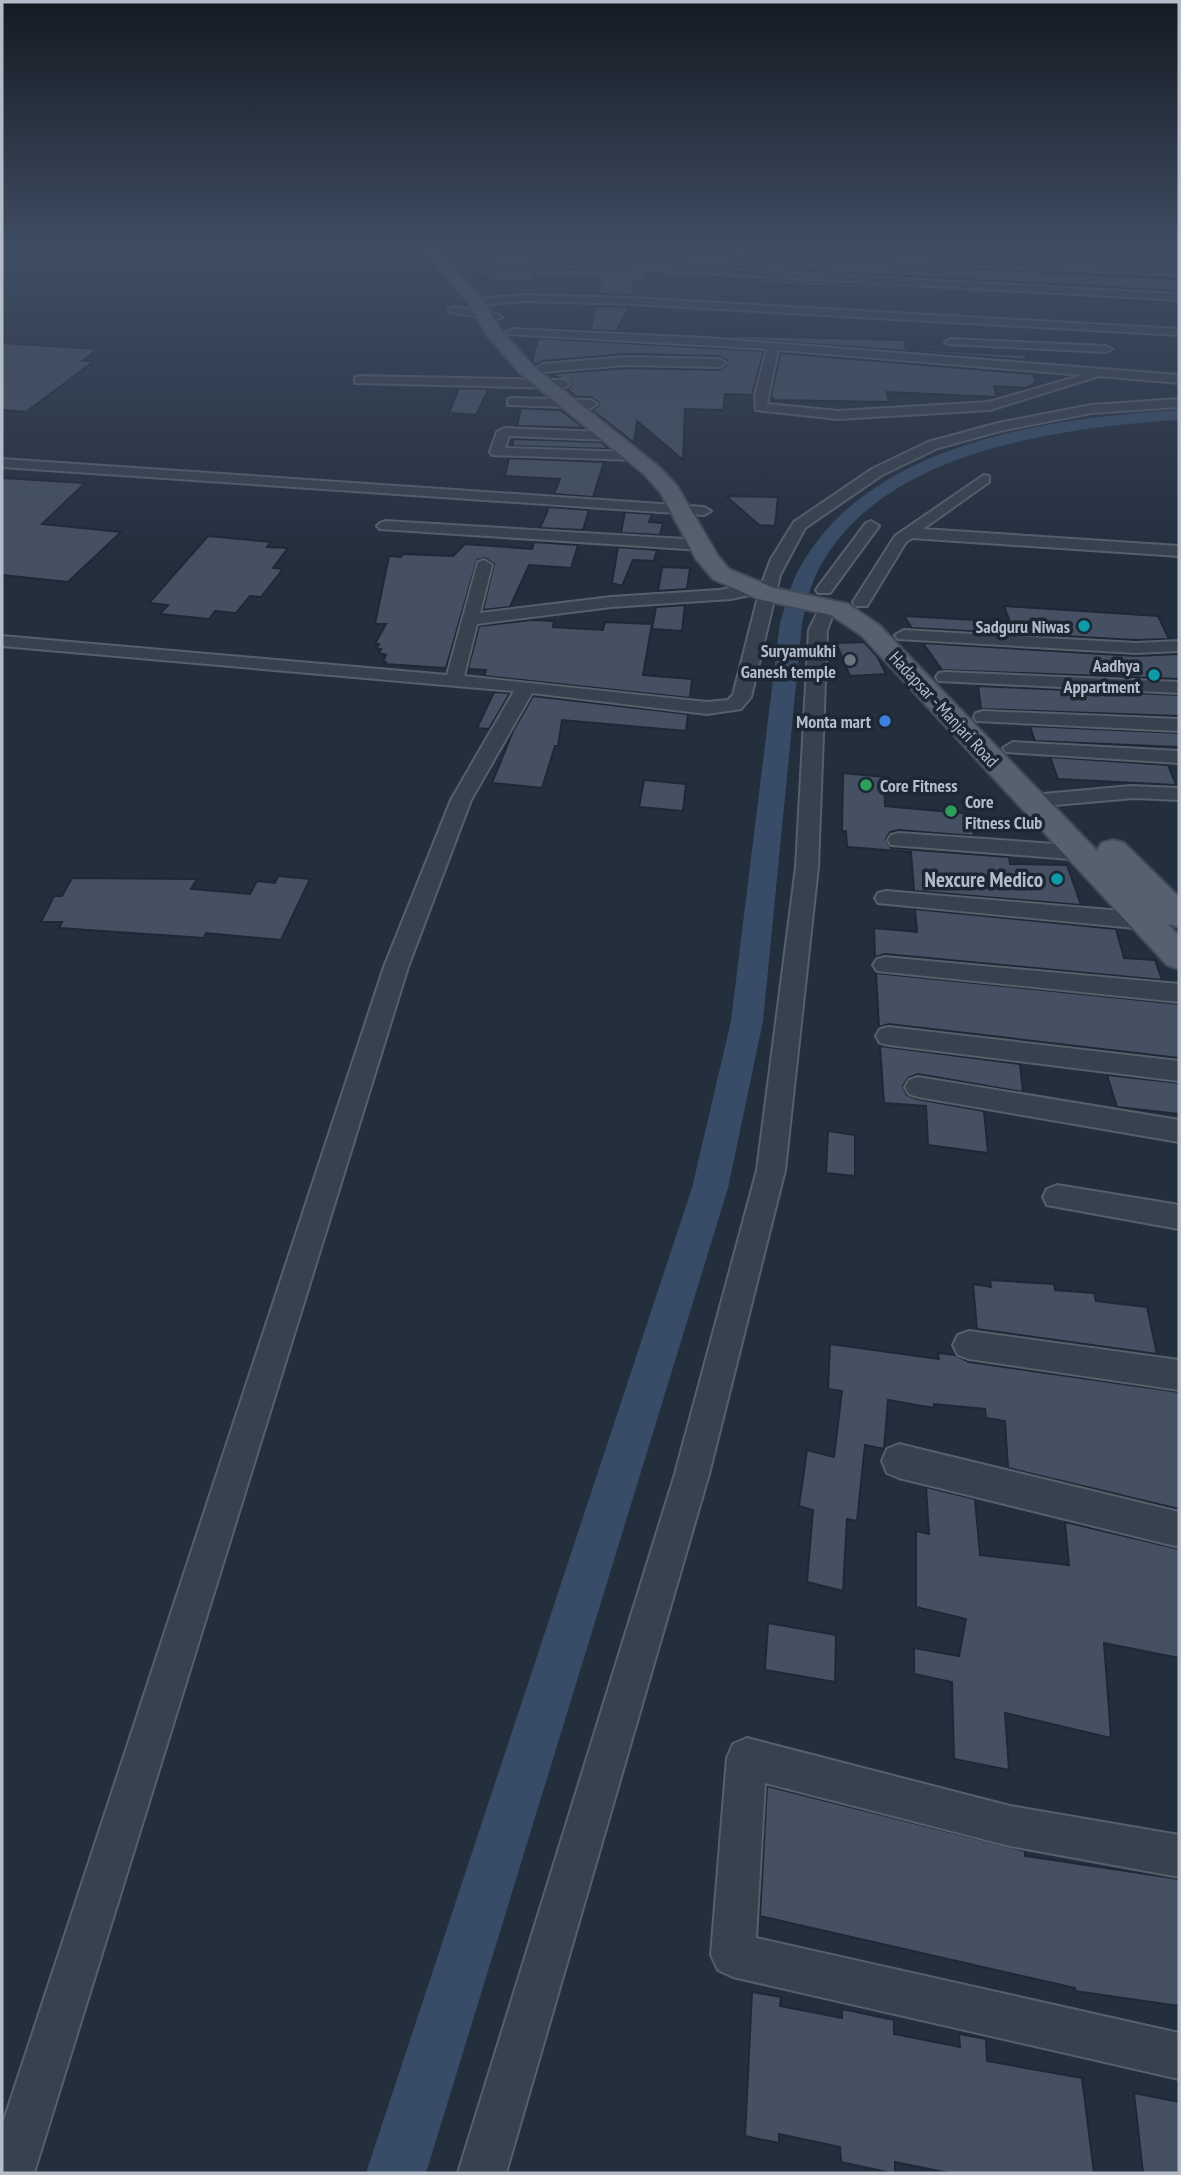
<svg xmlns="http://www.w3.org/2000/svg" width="1181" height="2175" viewBox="0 0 1181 2175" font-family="'PT Sans Narrow',sans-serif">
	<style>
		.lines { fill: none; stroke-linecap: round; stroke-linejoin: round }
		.canal { fill: #394c67; fill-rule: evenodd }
		.building { fill: #455162; stroke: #1f2835; stroke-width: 2 }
		.minor-casing { stroke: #565f6c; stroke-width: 4 }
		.primary-casing { stroke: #414a57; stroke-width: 4 }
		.minor { fill: #38414e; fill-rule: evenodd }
		.primary { fill: #56606e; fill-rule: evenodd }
		.culture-dot { fill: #0f9aa8; stroke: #1d2633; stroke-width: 2.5 }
		.worship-dot { fill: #6b7280; stroke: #1d2633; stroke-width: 2.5 }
		.shop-dot { fill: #3f7fe0; stroke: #1d2633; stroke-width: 2.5 }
		.leisure-dot { fill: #2e9e5b; stroke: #1d2633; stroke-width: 2.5 }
		.labels { text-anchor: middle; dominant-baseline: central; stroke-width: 7; stroke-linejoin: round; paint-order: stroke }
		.far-poi-label { font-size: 18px; font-weight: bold; fill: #b4bcc9; stroke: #1d2633; text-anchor: end }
		.far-street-label { font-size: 18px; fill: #b4bcc9; stroke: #1d2633 }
		.poi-label { font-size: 21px; font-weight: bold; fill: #b4bcc9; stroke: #1d2633; text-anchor: end }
	</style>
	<rect width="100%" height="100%" fill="#242f3e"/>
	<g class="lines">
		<path class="canal" d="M1179 410V420C1057 428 873 451 815 577 808 592 806 608 802 623L763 1021 728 1188 426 2173H366L692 1188 731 1021 780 623C785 608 788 592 795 577 860 443 1047 418 1179 410Z"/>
	</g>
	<path class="building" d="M536 250H706L714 256 1179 279V291L489 253 491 251 536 253Z
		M965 250H997L999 258 908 253 966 255Z
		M482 264 726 277 648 274 644 281H633L632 295 598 294 601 279 534 276 533 282 486 280 489 275 475 274Z
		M744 278 1179 302V303L757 283V280Z
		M596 306 630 307 616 331 639 332 541 328H591Z
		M671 334 904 340 906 349 1025 355 1028 360Z
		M538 338 764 351 752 395 725 394 723 410 685 409 683 460 637 421 634 443 592 410 599 405 598 402 591 397H576L567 389 572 385 571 382 548 374 626 368 720 370 727 365V361L720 356 626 354 543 361 536 365 532 361Z
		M2 343 98 349 82 361H94L26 412 2 410Z
		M780 353 1033 374 1036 382 1027 388 994 386 997 397 887 392 889 402 774 400 771 396Z
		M459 388 489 389 476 415 449 413Z
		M521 408 561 410 584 428 517 426Z
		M514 439 601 442 609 449 512 446Z
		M509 458 604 462 593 497 554 494 560 479 505 476Z
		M2 478 85 483 42 524 121 532 68 582 2 575Z
		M726 496 778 497 775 526 759 525Z
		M549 507 589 510 583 530 540 528Z
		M625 512 652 514 649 522 663 523 660 535 621 533Z
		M208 536 271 542 267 547 288 548 273 568 283 569 261 597 250 596 236 613 215 611 209 619 160 614 168 605 149 603Z
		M534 542 578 545 571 568 529 565 510 607 483 610 494 564 485 558 477 560 446 668 385 664 386 662H383L386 655 379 653 381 649H377L379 644H375L386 624H375L389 556 401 557 402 554 453 556 465 544 532 549Z
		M618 547 657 550 654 561 633 560 622 586 612 583Z
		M662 567 690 568 687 589 658 591Z
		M685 605 682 631 652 629 656 607Z
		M1004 606 1158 616 1169 639 1136 640 912 628 904 616 1010 622Z
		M532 620 554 621 553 627 603 630 605 622 652 624 643 675 692 679 690 698 484 676 486 670 468 669 479 626Z
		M864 642 877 656 886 674 850 676 836 643Z
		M923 643 1136 656 1179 654V679L942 670Z
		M978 686 1179 695V716L981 709Z
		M494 692 510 693 489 729 477 728Z
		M533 696 688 714 686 731 562 720 558 746H555L542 788 492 783 513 731Z
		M1030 726 1179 733V747L1035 741Z
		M1050 757 1168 765 1176 785 1058 779Z
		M843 773 884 777 885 806 972 814 974 836 898 830 890 832 886 839 891 848 1009 857 1010 864 1067 865 1081 905 914 891 911 852 847 847 846 831H842Z
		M644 780 686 784 683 811 639 807Z
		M278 876 310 879 281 940 206 933 204 938 59 928 62 922H41L54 896H62L72 878 197 879 191 889 250 894 257 881 275 883Z
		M915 909 1116 929 1124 958 1155 960 1162 980 885 954 875 957 874 928 917 932Z
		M876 973 1179 1004V1058L889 1024 879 1027Z
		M880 1046 1020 1064 1023 1092 918 1074 908 1078 903 1086 907 1095 917 1099 984 1111 988 1153 928 1145 926 1106 884 1103Z
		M1107 1075 1179 1083V1114L1117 1107Z
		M828 1131 855 1135V1176L826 1173Z
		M990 1280 1054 1284 1055 1290 1094 1293 1096 1301 1147 1307 1157 1354 977 1329 973 1284 991 1287Z
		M830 1344 939 1359 938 1353 955 1355 969 1362 1179 1392V1509L1008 1468 1005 1421 986 1418 985 1409 934 1404V1408L888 1400 884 1449 865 1445 857 1521 847 1519 843 1591 807 1582 813 1510 799 1506 807 1450 834 1457 842 1391 828 1389Z
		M926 1487 975 1499 980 1555 1069 1565 1065 1522 1179 1549V1658L1104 1643 1111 1738 1005 1713 1009 1770 954 1759 952 1682 914 1674V1648L959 1656 966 1619 916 1607V1531L929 1534Z
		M768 1623 836 1635 835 1682 765 1670Z
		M767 1786 1025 1851V1856L1179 1879V2006L1075 1991V1988L760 1916Z
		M752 1992 781 1997 780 2006 842 2018V2009L894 2020V2034L960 2047 959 2034 986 2039 987 2061 1082 2078 1094 2173H949L895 2162V2173H891L841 2162 840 2147 779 2134V2143L745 2136Z
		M1134 2093 1179 2102V2173H1143Z"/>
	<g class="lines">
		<defs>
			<path id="minor" d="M709 250H778L1179 269V275L714 253Z
				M451 254 1179 294V300L448 259V255Z
				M526 295 631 298 1179 329V335L631 304 526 301 477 305 472 302 477 299Z
				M453 307 496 314 502 317 496 320 449 312V308Z
				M512 329 707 338 1179 375V383L1099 376 990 410 838 419 756 410 755 395 767 349 508 334 506 332ZM778 350 1083 375 989 402 838 411 767 404Z
				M951 339 1106 346 1112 349 1106 352 947 344 945 342Z
				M626 357 720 359 726 363 720 367 626 365 543 372 537 368 543 364Z
				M359 376 564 380 570 384 564 388 355 383V377Z
				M512 398 591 400 597 404 591 408 508 405V399Z
				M1179 399V407L1091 413 1000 431 938 448 882 475 805 528 780 575 751 697 741 709 707 714 532 693 471 800 408 967 34 2173H2V2126L384 967 451 800 514 691 2 646V636L447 675 478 562 484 560 492 565 480 613 611 597 719 590 755 584 761 586 771 559 794 522 872 469 928 442 998 423 1091 405ZM759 593 733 695 728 700 707 702 464 676 477 624 611 607 731 599Z
				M504 428 608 432 615 436 608 440 509 436 505 448 634 452 641 456 634 460 492 455 490 452 497 432Z
				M2 459 704 507 711 511 704 515 2 467Z
				M984 475 989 476V482L923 529 1179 546V556L912 538 906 542 867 606H855L853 602 895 536Z
				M385 521 701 540 709 545 701 550 380 529 377 526 380 523Z
				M871 521 879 526 830 593H818L816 590 818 587 866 523Z
				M828 602 836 607 827 630 818 867 785 1170 709 1474 506 2173H458L675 1474 757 1170 796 867 809 630 820 607Z
				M904 630 1136 643 1179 641V651L1136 653 898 639 895 635Z
				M945 672 1179 682V693L939 681 936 677 939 673Z
				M983 711 1179 719V731L976 721 974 717 976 713Z
				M1013 742 1179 751V763L1006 752 1003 748Z
				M1131 786 1179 788V800L1134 798 1032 807 1025 805 1022 801 1025 797 1032 795Z
				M899 833 1084 846 1092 848 1095 853 1092 858 1084 860 891 845 888 840 891 835Z
				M886 891 1145 913 1179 909V925L1145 929 878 903 875 898 878 893Z
				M885 957 1179 984V1002L877 971 873 965 877 959Z
				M889 1027 1179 1061V1081L889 1045 880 1043 876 1036 880 1029Z
				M918 1077 1179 1120V1142L918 1097 909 1094 905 1087 909 1080Z
				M1057 1185 1179 1205V1229L1047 1205 1043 1197 1047 1189Z
				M969 1331 1179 1360V1390L969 1359 958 1355 953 1345 958 1335Z
				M899 1444 1179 1512V1547L899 1478 887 1473 882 1461 887 1449Z
				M747 1738 1010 1806 1179 1835V1877L1010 1846 765 1783 756 1938 1179 2033V2079L733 1977 718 1970 711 1955 727 1758 733 1744Z"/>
			<path id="primary" d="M422 250H437L483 299 499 328 533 366 658 466 677 486 718 556 729 569 774 588 848 604 879 625 1099 853 1097 850 1102 843 1113 840 1124 843 1179 897V927L1168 924 1179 936V969L1167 965 861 635 831 615 758 599 713 579 696 559 661 493 644 474 521 374 486 334 470 304Z"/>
		</defs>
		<use href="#minor" class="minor-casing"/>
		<use href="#primary" class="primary-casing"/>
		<use href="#minor" class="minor"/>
		<use href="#primary" class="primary"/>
	</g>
	<linearGradient id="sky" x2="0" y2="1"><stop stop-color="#141a22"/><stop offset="0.45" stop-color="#3f4d63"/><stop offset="1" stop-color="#3f4d63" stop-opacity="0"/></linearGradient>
	<rect width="1181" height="555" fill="url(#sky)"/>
	<g class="culture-dot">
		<circle cx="1084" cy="626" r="7"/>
		<circle cx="1154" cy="675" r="7"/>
		<circle cx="1057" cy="879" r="7"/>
	</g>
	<circle class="worship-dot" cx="850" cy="660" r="7"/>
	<circle class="shop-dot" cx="885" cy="721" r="7"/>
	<g class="leisure-dot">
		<circle cx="866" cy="785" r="7"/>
		<circle cx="951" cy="811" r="7"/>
	</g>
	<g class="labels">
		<g class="far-poi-label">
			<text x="1070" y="626">Sadguru Niwas</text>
			<text x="836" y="650">Suryamukhi<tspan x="836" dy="21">Ganesh temple</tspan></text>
			<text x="1140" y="665">Aadhya<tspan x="1140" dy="21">Appartment</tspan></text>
			<text x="871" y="721">Monta mart</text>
			<text x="880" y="785" text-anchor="start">Core Fitness</text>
			<text x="965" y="801" text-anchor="start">Core<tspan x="965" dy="21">Fitness Club</tspan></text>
		</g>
		<g class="far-street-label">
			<text transform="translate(944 709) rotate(47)">Hadapsar - Manjari Road</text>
		</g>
		<g class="poi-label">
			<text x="1043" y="879">Nexcure Medico</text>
		</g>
	</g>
	<rect width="1181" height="2175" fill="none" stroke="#b4bcc9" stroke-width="7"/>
</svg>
